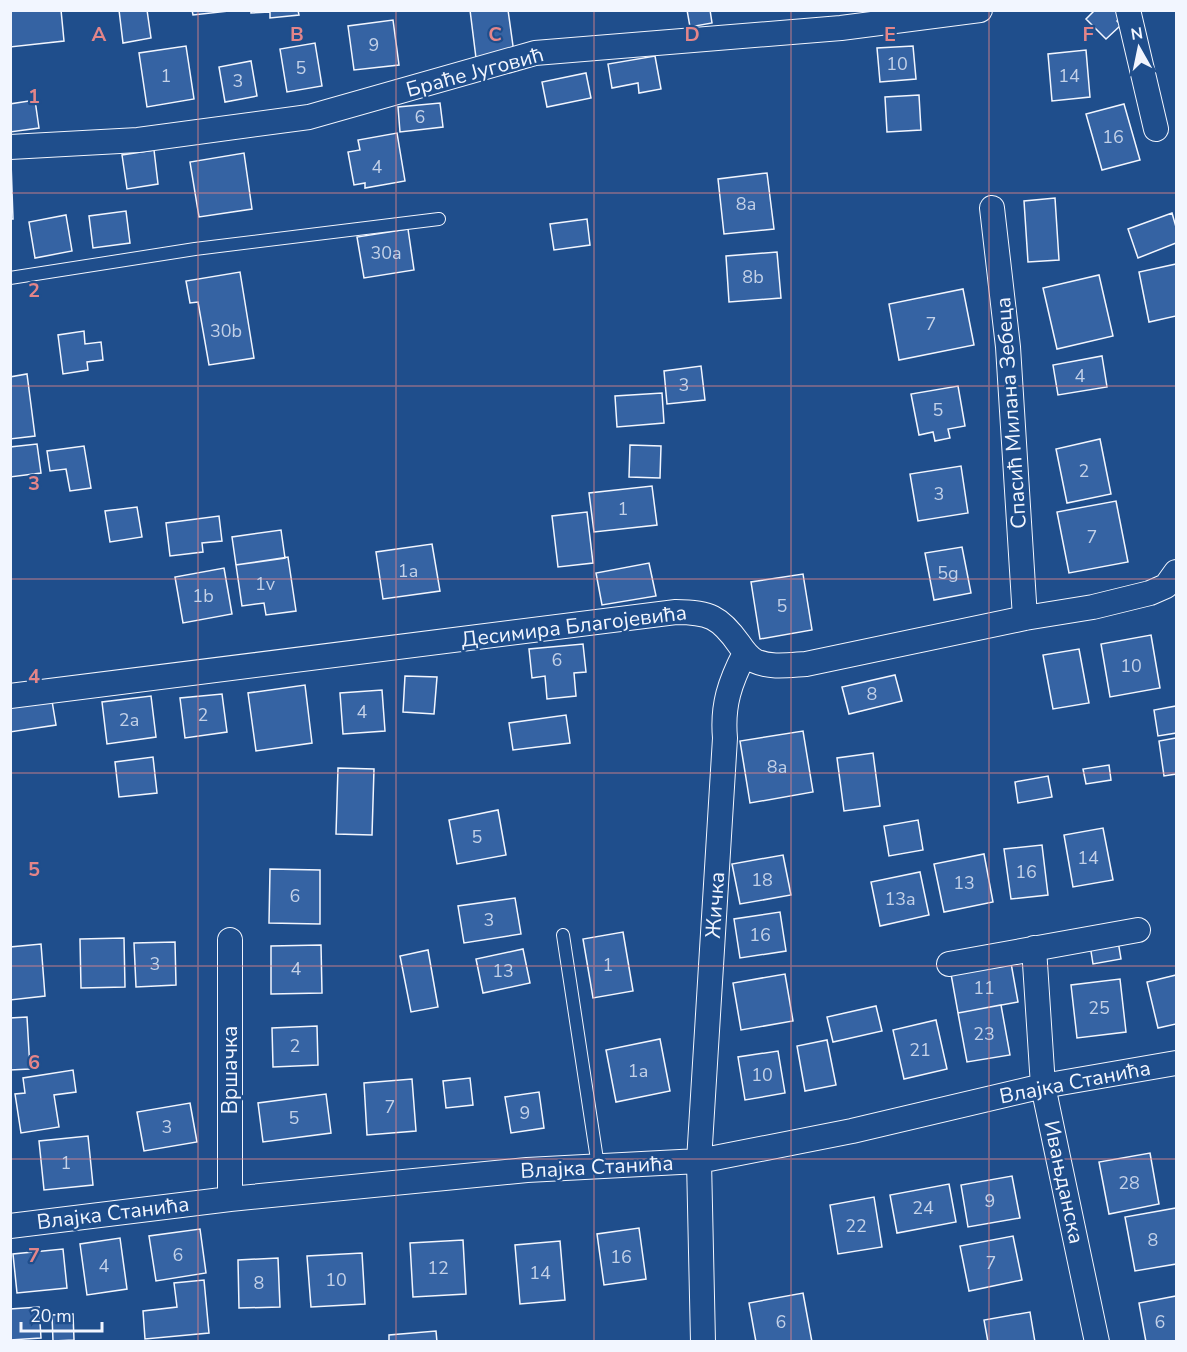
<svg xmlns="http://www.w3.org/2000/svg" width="1187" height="1352" viewBox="0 0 1187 1352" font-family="'Nunito Sans',sans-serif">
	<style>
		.building { fill: #3563a3; stroke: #f2f6ff; stroke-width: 1.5 }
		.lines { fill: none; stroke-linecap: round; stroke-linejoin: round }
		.lane-casing { stroke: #f2f6ff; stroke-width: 14 }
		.street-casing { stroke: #f2f6ff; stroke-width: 26 }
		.lane { stroke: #1f4e8c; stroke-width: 12 }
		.street { stroke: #1f4e8c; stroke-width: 24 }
		.grid { fill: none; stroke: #e38589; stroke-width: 1.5; stroke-opacity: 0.55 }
		.labels { text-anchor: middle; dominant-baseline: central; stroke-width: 4.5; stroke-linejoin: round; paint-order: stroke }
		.number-label { font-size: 18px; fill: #c3d1e8 }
		.street-label { font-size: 21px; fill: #f2f6ff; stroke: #1f4e8c }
		.grid-label { font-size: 20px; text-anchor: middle; font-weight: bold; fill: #e38589; stroke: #1f4e8c; stroke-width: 4.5; stroke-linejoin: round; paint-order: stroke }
	</style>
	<rect width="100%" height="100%" fill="#1f4e8c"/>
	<path class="building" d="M10 10H61L64 41 10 47Z
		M119 10H147L151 38 123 43Z
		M192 10H238L193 15Z
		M251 10H298L299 15 270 18V12L251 13Z
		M470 10H508L514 53 476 58Z
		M687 10H710L712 23 690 27Z
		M1095 10H1116L1122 16 1117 21 1121 25 1106 39 1086 19Z
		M393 20 399 65 354 70 348 26Z
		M315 43 322 86 287 92 280 49Z
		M186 46 194 99 147 107 139 53Z
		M913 46 916 79 880 82 877 48Z
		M1086 50 1090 97 1052 101 1048 54Z
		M655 56 661 89 639 93 638 83 612 88 608 64Z
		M251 61 257 96 225 102 219 67Z
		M586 73 591 98 547 107 542 82Z
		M919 95 921 130 887 132 885 97Z
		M35 100 39 128 10 132V104Z
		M440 103 443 127 400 132 398 107Z
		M1124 104 1140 160 1102 170 1086 114Z
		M397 133 405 181 365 188V183L354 185 348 152 360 150 358 140Z
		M154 150 158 184 127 189 122 155Z
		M244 153 252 209 199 217 190 162Z
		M11 162 13 219H10V162Z
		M767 173 774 229 724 234 718 179Z
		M1055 198 1059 260 1028 262 1024 201Z
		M126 211 130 243 93 248 89 216Z
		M1172 213 1176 227V243L1138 258 1128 229Z
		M66 215 72 251 35 258 29 222Z
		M587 219 590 245 554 250 550 224Z
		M408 229 414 270 364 278 357 237Z
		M777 252 781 298 729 302 726 256Z
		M1176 264V316L1149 322 1139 272Z
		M240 272 254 358 209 365 198 302 190 303 186 281Z
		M1099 275 1113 336 1057 349 1043 288Z
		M963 289 974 345 899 360 889 304Z
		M84 331 85 344 101 342 103 360 87 362 88 370 63 374 58 335Z
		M1102 356 1107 387 1058 395 1053 365Z
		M701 366 705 400 667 404 664 371Z
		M27 374 35 436 10 439V377Z
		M958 386 965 426 948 429 950 438 935 441 933 432 919 435 911 394Z
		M662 393 664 423 617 427 615 396Z
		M1100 439 1111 494 1067 503 1056 449Z
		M37 444 41 473 10 477V447Z
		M630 445 661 446 660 478 629 477Z
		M84 446 91 488 70 491 66 469 50 471 47 451Z
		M961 466 968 513 918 521 910 474Z
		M652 486 657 525 594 532 589 493Z
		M1116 501 1128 562 1069 573 1057 512Z
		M137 507 142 537 110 542 105 511Z
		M587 512 593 563 558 567 552 516Z
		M219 516 222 541 202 543 203 552 170 556 166 523Z
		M281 530 285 558 236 565 232 537Z
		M432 544 440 591 383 599 376 552Z
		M962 547 971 593 934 600 925 553Z
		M288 557 296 611 266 615 264 603 242 606 236 565Z
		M649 563 656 596 602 605 596 573Z
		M224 568 232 614 183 623 175 577Z
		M803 574 812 630 760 639 751 582Z
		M1151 635 1160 688 1110 697 1101 644Z
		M583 644 586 672 574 673 576 696 547 699 545 676 532 678 529 649Z
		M1079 649 1089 703 1053 709 1043 655Z
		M895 675 902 701 849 714 842 687Z
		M405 676 437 677 434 714 403 712Z
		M305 685 312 743 256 751 248 693Z
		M382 690 385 731 343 734 340 693Z
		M222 694 227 732 185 738 180 698Z
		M151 696 156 737 107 744 102 702Z
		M52 701 56 725 10 732V707Z
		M1176 706V733L1158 736 1154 710Z
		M566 715 570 743 513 750 509 723Z
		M803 731 813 792 750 803 740 741Z
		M1176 738V774L1164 776 1159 741Z
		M873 753 880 806 844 811 837 758Z
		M153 757 157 793 119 797 115 762Z
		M1109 765 1111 780 1086 784 1083 769Z
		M338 768 374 769 372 835 336 834Z
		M1048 776 1052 797 1018 803 1015 782Z
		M498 810 506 855 457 864 449 820Z
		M918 820 923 850 889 856 884 826Z
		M1103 828 1113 880 1073 887 1064 835Z
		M1042 845 1048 895 1011 899 1004 849Z
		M984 854 993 902 944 912 934 864Z
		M783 855 791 895 740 904 732 864Z
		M270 869 320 870V924L269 923Z
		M920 872 929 915 880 926 871 882Z
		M515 898 521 934 464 943 458 906Z
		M780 912 786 951 740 958 734 919Z
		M623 932 633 991 593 998 583 939Z
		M124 938 125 987 81 988 80 939Z
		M1118 941 1121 959 1093 964 1090 945Z
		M175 942 176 985 136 987 134 943Z
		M41 944 45 996 10 1000V947Z
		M321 945 322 993 271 994V946Z
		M523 949 530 983 483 993 476 959Z
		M428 950 438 1007 411 1012 400 956Z
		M1011 963 1018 1002 958 1013 951 974Z
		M785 974 793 1021 741 1030 733 983Z
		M1176 975V1024L1158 1028 1147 982Z
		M1120 979 1126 1032 1077 1038 1071 985Z
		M1001 1005 1010 1055 967 1062 958 1013Z
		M876 1006 882 1031 833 1042 827 1017Z
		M27 1017 30 1069 10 1070V1018Z
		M936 1020 947 1069 904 1079 893 1030Z
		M317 1026 318 1065 273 1067 272 1028Z
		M660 1039 670 1091 616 1102 606 1050Z
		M827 1040 836 1085 805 1091 797 1046Z
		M778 1051 785 1093 745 1100 738 1057Z
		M73 1070 76 1092 54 1095 59 1127 21 1133 15 1094 25 1093 23 1078Z
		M470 1078 473 1105 446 1108 443 1081Z
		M412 1079 416 1131 367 1135 364 1083Z
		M539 1092 544 1128 511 1133 505 1097Z
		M326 1094 331 1133 263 1142 258 1103Z
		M190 1103 197 1142 144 1151 137 1112Z
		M88 1136 93 1185 44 1190 39 1141Z
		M1150 1153 1159 1204 1109 1214 1099 1162Z
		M1012 1176 1020 1218 968 1227 961 1185Z
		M949 1184 956 1222 897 1233 890 1195Z
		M874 1197 882 1247 838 1254 830 1205Z
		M1176 1208V1264L1135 1271 1125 1217Z
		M639 1228 646 1279 604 1285 597 1234Z
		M200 1229 206 1273 156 1281 149 1236Z
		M1013 1236 1022 1280 969 1291 960 1246Z
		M120 1238 127 1289 87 1295 80 1244Z
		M463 1240 466 1294 413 1297 410 1243Z
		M560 1241 565 1300 520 1304 515 1245Z
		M63 1249 67 1288 17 1293 13 1254Z
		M362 1253 365 1304 311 1307 307 1256Z
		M278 1258 280 1307 239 1308 238 1260Z
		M204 1280 209 1333 145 1339 143 1311 177 1307 174 1283Z
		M803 1293 812 1342H756L749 1303Z
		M1176 1296V1342H1146L1139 1303Z
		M39 1307 41 1338 10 1340V1309Z
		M1030 1312 1035 1342H988L984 1320Z
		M73 1314 74 1340 53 1341 52 1315Z
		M436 1331 437 1342H389V1335Z"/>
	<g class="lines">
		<defs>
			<path id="lane" d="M10 278 195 249 439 219
				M563 935 598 1166"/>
			<path id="street" d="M1128 10 1156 129
				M10 147 138 140 309 117 535 53 841 28 980 10
				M992 208 1008 347 1025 618
				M10 696 676 612C709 612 720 617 739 644 743 650 748 657 755 661 770 668 789 665 806 664L1025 618 1093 607 1150 593 1166 586 1176 572
				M230 940V1199
				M1034 948 1043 1086 1097 1342
				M949 964 1138 930
				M10 1226 230 1199 527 1170 699 1161 852 1131 1043 1086 1176 1063
				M703 1342 699 1161 725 738C722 705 730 682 745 653"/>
		</defs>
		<use href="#lane" class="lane-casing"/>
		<use href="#street" class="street-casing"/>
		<use href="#lane" class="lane"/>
		<use href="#street" class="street"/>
	</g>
	<path class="grid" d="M198 10V1342M396 10V1342M594 10V1342M791 10V1342M989 10V1342M10 193H1176M10 386H1176M10 579H1176M10 773H1176M10 966H1176M10 1159H1176"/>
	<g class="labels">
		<g class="number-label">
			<text x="374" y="45">9</text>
			<text x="897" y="64">10</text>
			<text x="301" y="68">5</text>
			<text x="166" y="76">1</text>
			<text x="1069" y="76">14</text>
			<text x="238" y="81">3</text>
			<text x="420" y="117">6</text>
			<text x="1113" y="137">16</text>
			<text x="377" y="167">4</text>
			<text x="746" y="204">8a</text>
			<text x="386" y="253">30a</text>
			<text x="753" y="277">8b</text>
			<text x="931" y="324">7</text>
			<text x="226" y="331">30b</text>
			<text x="1080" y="376">4</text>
			<text x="684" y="385">3</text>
			<text x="938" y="410">5</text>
			<text x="1084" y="471">2</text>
			<text x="939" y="494">3</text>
			<text x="623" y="509">1</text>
			<text x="1092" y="537">7</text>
			<text x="408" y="571">1a</text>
			<text x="948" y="573">5g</text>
			<text x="265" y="584">1v</text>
			<text x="203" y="596">1b</text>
			<text x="782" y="606">5</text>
			<text x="557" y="660">6</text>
			<text x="1131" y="666">10</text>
			<text x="872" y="694">8</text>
			<text x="362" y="712">4</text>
			<text x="203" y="715">2</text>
			<text x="129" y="720">2a</text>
			<text x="777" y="767">8a</text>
			<text x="477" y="837">5</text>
			<text x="1088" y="858">14</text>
			<text x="1026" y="872">16</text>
			<text x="762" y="880">18</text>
			<text x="964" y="883">13</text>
			<text x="295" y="896">6</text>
			<text x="900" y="899">13a</text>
			<text x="489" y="920">3</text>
			<text x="760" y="935">16</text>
			<text x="155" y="964">3</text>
			<text x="608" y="965">1</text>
			<text x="296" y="969">4</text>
			<text x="503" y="971">13</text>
			<text x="984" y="988">11</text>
			<text x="1099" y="1008">25</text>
			<text x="984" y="1034">23</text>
			<text x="295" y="1046">2</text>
			<text x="920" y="1050">21</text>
			<text x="638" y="1071">1a</text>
			<text x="762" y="1075">10</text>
			<text x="390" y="1107">7</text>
			<text x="525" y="1113">9</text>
			<text x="294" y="1118">5</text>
			<text x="167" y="1127">3</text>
			<text x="66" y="1163">1</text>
			<text x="1129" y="1183">28</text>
			<text x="990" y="1201">9</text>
			<text x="923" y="1208">24</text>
			<text x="856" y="1226">22</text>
			<text x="1153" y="1240">8</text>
			<text x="178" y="1255">6</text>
			<text x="621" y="1257">16</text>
			<text x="991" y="1263">7</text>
			<text x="104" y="1266">4</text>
			<text x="438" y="1268">12</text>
			<text x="540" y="1273">14</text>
			<text x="336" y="1280">10</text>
			<text x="259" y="1283">8</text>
			<text x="781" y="1322">6</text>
			<text x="1160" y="1322">6</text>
		</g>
		<g class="street-label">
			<text transform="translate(475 72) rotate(-15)">Браће Југовић</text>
			<text transform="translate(1011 413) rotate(-94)">Спасић Милана Зебеца</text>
			<text transform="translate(574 626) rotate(-7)">Десимира Благојевића</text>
			<text transform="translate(715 905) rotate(-86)">Жичка</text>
			<text transform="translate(230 1070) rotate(-90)">Вршачка</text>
			<text transform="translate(1075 1082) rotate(-11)">Влајка Станића</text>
			<text transform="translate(597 1167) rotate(-3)">Влајка Станића</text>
			<text transform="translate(1064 1182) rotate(78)">Ивањданска</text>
			<text transform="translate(113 1213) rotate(-7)">Влајка Станића</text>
		</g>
	</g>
	<g class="grid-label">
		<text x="99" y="41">A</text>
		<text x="297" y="41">B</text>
		<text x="495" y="41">C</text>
		<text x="692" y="41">D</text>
		<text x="890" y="41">E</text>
		<text x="1088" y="41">F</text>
		<text x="34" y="103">1</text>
		<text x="34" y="297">2</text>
		<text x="34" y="490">3</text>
		<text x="34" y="683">4</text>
		<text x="34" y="876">5</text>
		<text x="34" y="1069">6</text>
		<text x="34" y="1262">7</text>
	</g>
	<rect width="1187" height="1352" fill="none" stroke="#f2f6ff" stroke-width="24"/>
	<g transform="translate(1139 48) rotate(351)" stroke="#1f4e8c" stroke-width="4.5" paint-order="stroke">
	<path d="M0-4.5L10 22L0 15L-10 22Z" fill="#f2f6ff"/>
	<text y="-9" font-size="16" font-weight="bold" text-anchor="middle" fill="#f2f6ff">N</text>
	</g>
	<path d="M21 1322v9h81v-9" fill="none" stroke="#f2f6ff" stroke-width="3"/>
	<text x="30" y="1322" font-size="18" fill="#f2f6ff" stroke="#1f4e8c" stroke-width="4.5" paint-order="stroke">20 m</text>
</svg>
